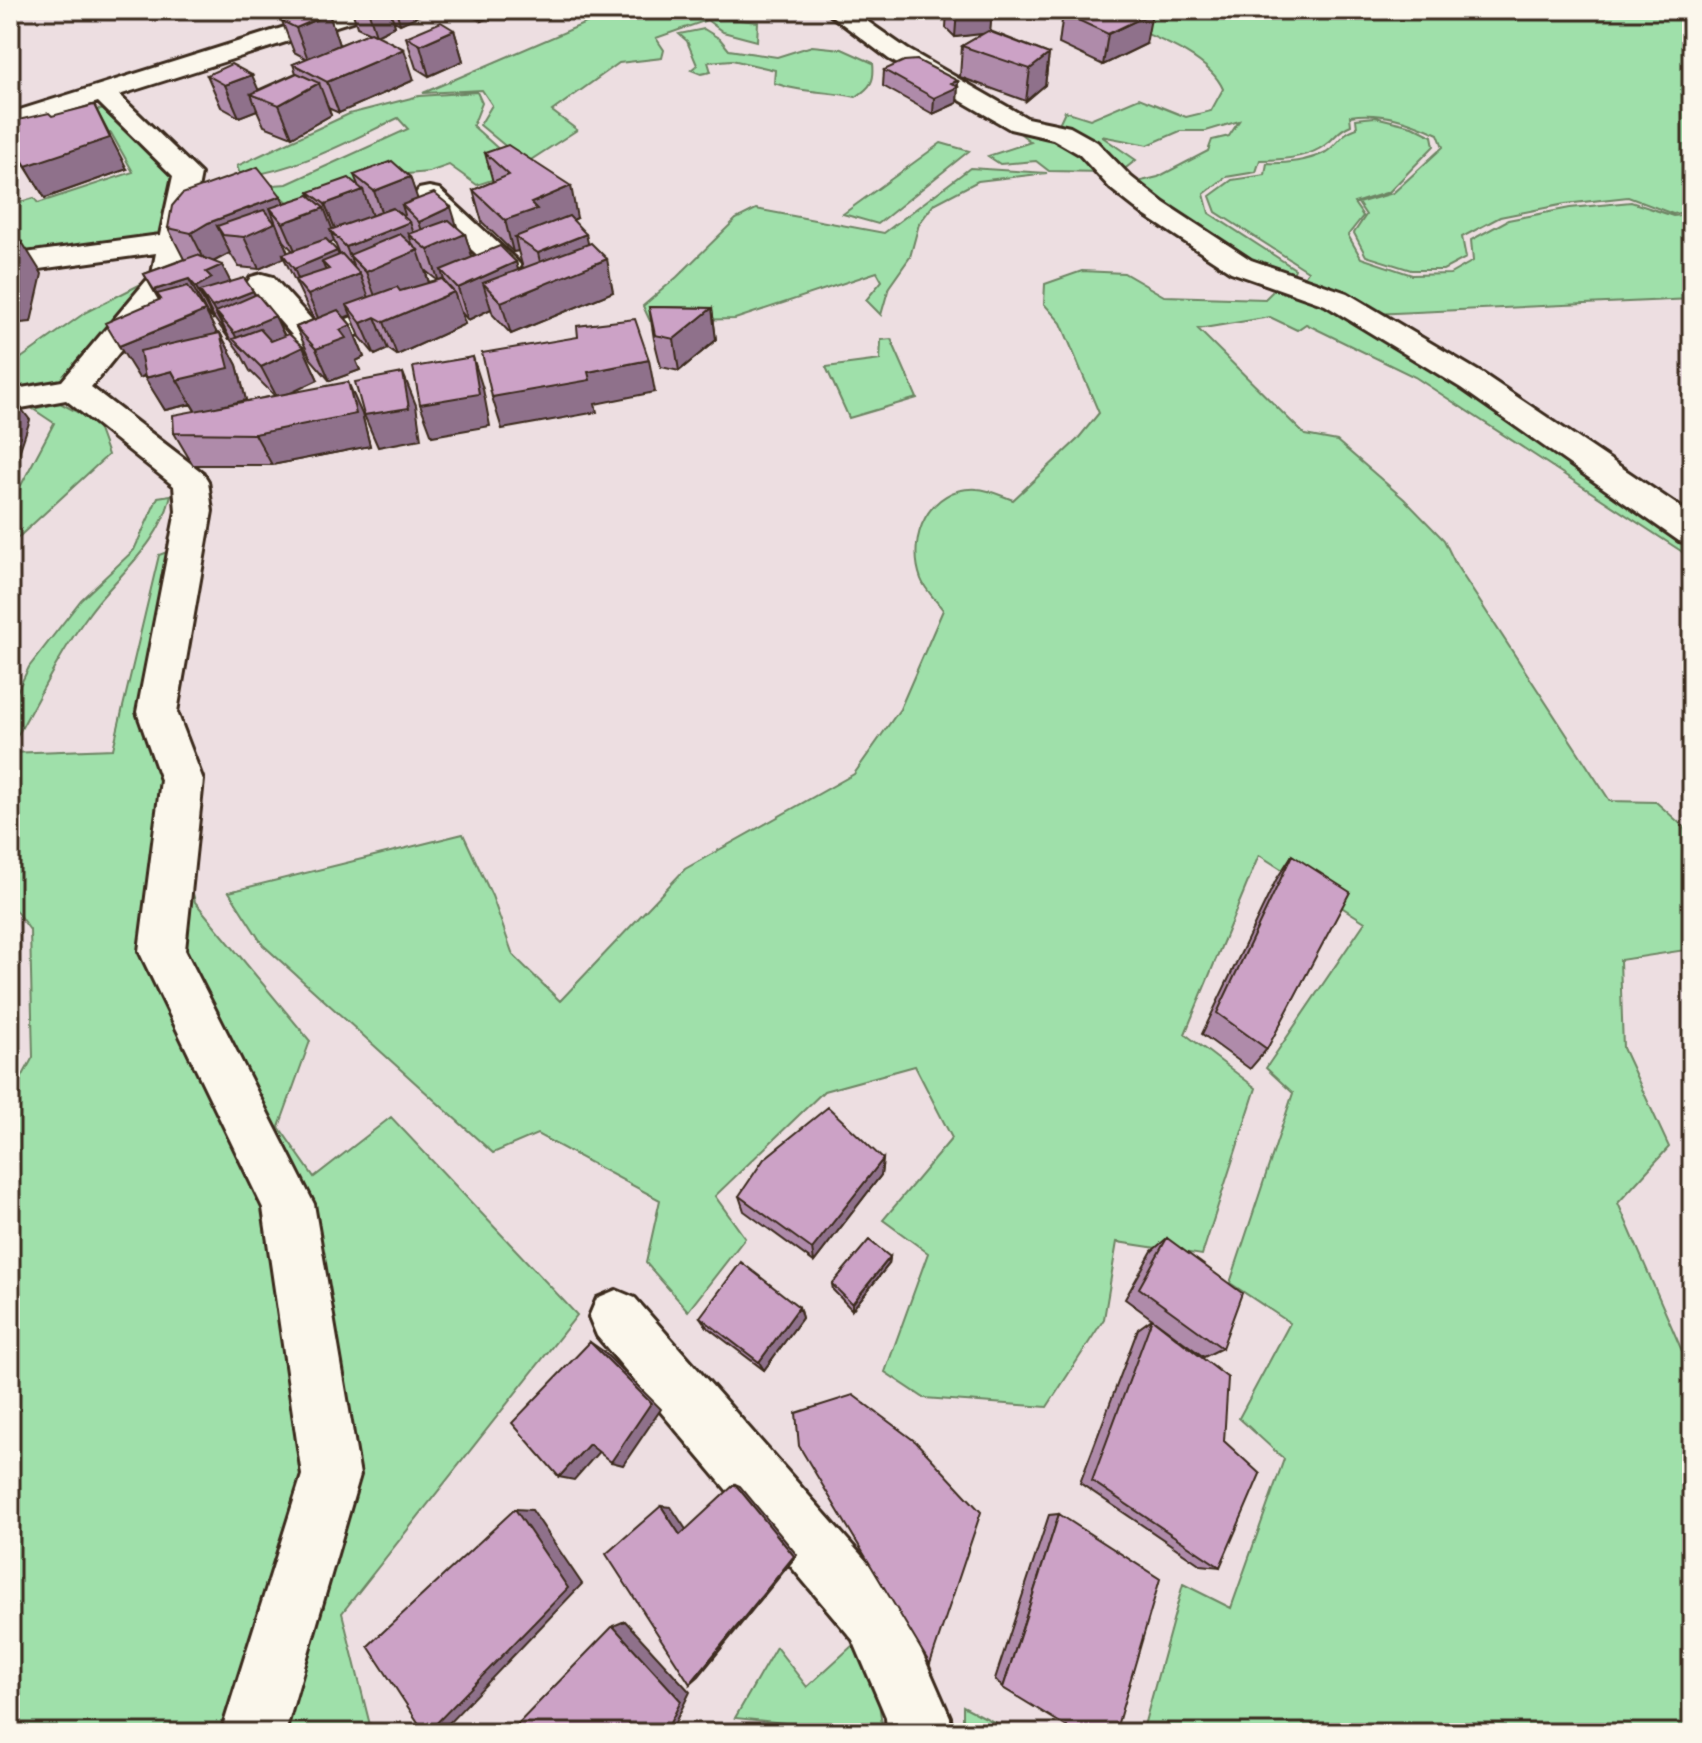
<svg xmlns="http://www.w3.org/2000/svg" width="1702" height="1743" viewBox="0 0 1702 1743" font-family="Mynerve,sans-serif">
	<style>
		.green { fill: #9fe0aa; stroke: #6d8564; stroke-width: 2 }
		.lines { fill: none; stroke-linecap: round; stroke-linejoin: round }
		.street-casing { stroke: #3b2a1e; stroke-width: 6 }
		.street { fill: #fbf7ec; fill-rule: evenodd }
		.wall { fill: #af8baa; stroke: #3b2a1e; stroke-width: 2; fill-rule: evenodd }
		.shaded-wall { fill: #8f718b; stroke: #3b2a1e; stroke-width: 2; fill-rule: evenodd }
		.building { fill: #cca2c6; stroke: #3b2a1e; stroke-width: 2 }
	</style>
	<rect width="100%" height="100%" fill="#eddee1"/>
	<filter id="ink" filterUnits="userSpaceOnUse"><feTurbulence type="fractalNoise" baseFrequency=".0125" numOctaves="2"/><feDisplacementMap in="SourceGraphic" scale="16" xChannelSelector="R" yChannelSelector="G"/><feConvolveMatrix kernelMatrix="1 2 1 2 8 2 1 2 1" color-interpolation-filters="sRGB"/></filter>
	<g filter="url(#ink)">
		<path class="green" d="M660 10H714L721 18 758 22 757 41 723 32 707 20 656 38 664 50 662 58 619 63 552 111 577 130 526 163 480 125 492 105 482 90 423 93 595 19 642 18Z
			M1106 10H1692V211L1673 214 1628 197 1565 204 1500 217 1462 237 1466 258 1443 270H1411L1366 256 1354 233 1366 215 1358 203 1393 193 1443 147 1438 134C1410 121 1381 111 1350 116L1351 125C1336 131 1337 137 1325 145 1308 158 1280 160 1260 160L1256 172 1226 177 1204 194 1209 213 1295 269 1292 277 1245 259 1133 183 1158 177 1208 151 1212 140 1229 136 1239 121 1206 131H1180L1148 145 1101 136 1136 160 1122 171 1058 126 1065 111 1090 119 1139 98 1186 117 1211 111 1223 89C1208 53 1141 33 1106 16Z
			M704 29 720 39 729 50 777 57 812 46 842 49 873 63C875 81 871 87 856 97 828 91 802 93 774 83L775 70 732 60 708 62 711 72 701 74 691 70 697 65 687 41 679 34Z
			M477 92 482 103 473 126 522 170 477 185 449 165 429 172 407 174 381 185 297 210 274 190H204L287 184 408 129 398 118C347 142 297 170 241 177L237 166 349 114 419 96Z
			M86 109 103 110 174 177 164 235 144 256 10 272V205L34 198 38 203 133 172 111 133 18 157 10 147V134Z
			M1375 117 1412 126 1432 136 1434 146 1389 192 1354 203 1363 216 1348 235 1361 258 1412 275 1450 274 1473 261 1471 240 1508 220 1570 208 1631 202 1673 216 1692 214V299L1373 314 1302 280 1308 271 1216 212 1210 196 1232 180 1265 175 1267 163C1285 164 1309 161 1326 152 1339 144 1339 134 1357 128L1356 119Z
			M1033 131 1067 140 1101 172 1049 171 1036 161 1000 164 988 156 1031 142 1021 134Z
			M941 143 969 151 878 224 843 214Z
			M970 168 1047 173 978 181 934 204 919 224 910 257 889 287 881 315 866 300 882 281 877 272 735 319 650 321 643 306 677 277 736 219 756 209 884 233Z
			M1082 271 1124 273 1164 296 1265 299 1275 289 1329 304 1452 377 1692 541V562L1681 551 1415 377 1306 324 1297 330 1270 317 1198 329 1305 435 1337 441 1404 499 1444 540 1456 565 1610 801 1656 802 1684 827 1692 844V949L1620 960 1623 1048 1669 1147 1618 1203 1692 1374V1733H1142L1183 1584 1231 1608 1284 1459 1239 1418 1290 1323 1230 1283 1293 1093 1266 1068 1365 922 1259 855 1185 1034 1256 1088 1202 1255 1117 1242 1104 1319 1047 1407 924 1398 885 1372 928 1253 883 1220 952 1138 915 1066 824 1091 715 1196 745 1238 688 1311 646 1263 660 1200 537 1134 493 1153 263 945 229 892 463 834 492 896 513 955 560 1001 685 869 854 774 900 709 943 610C937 601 925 590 921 579 906 538 929 486 977 489 988 489 1002 496 1013 500L1077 440 1099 413 1061 323 1044 304 1045 284Z
			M147 281 65 382 10 391V366L86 312Z
			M891 339 917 398 849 418 826 367 880 360 881 340Z
			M60 403 96 422 108 455 10 545V506L54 423 33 409Z
			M171 495C159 547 117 574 88 615 58 656 35 705 10 749V706L29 667 81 600 134 550 158 497Z
			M172 550 146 738 169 790 195 902 310 1041 279 1127 314 1177 391 1117 577 1315 342 1613 372 1733H10V1099L33 1057 30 930 10 903V753L113 749 159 555Z
			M853 1645 877 1687 883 1733 735 1718 776 1647 807 1687Z
			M963 1706 1015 1733H963Z"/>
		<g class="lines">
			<defs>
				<path id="street" d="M339 10H375L371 15 119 95 201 174 181 276 91 387 203 473 208 481 212 511 177 712 203 780 185 950 314 1204 360 1475 285 1733H221L302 1475 263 1208 139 951 161 780 137 712 176 511 174 486 66 400 10 410V390L62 381 152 274 156 253 10 273V255L160 235 173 176 98 102 10 129V113Z
					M824 10H851L907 49 1027 118 1070 127 1097 142 1131 177 1164 203 1251 260 1347 293 1483 374 1692 515V544L1679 541 1461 388 1325 305 1231 272 1144 215 1111 189 1079 154 1053 139 1010 129 889 59Z
					M429 187 439 189 516 260 521 266 516 272 473 288 463 285 458 279 463 273 486 263 419 201 415 195 419 189Z
					M262 274 273 277 320 329 409 296 420 299 424 305 420 311 315 351 304 349 247 283 251 277Z
					M616 1290 635 1298 897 1596 950 1717 951 1733H887L886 1717 853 1640 597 1336 589 1317 597 1298Z"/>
			</defs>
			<use href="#street" class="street-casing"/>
			<use href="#street" class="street"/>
		</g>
		<path class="wall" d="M352 10H430L400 24 393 20 395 26 376 35 414 80 339 113 328 108 331 115 292 137 264 126 257 110 239 117 221 107 207 75 258 90 296 73 293 64 307 59 294 52 282 21 329 14 339 45 370 33 357 27Z
			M459 10H504L481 21Z
			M947 10H992L990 31 1049 54 1045 85 1026 101 960 77 962 46 984 33 955 37 946 28Z
			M1063 13 1146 44 1103 65 1059 44Z
			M454 30 463 61 429 76 416 68 406 37Z
			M884 70 958 81 957 103 933 114 883 86Z
			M52 116 127 169 45 198 10 142Z
			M485 153 577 218 573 220 588 244 613 292 511 334 493 315 491 309 468 320 461 312 465 324 397 355 388 349 375 355 360 337 351 315 345 318 351 325 364 357 356 361 360 370 330 381 311 359 296 327 315 319 310 312 284 258 259 269 239 267 230 253 224 256 213 262 231 282 255 295 275 316 285 336 303 347 318 380 290 393 362 414 370 446 272 465H193L174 433 195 411 191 404 165 410 145 376 139 378 159 300 144 274 184 259 168 228 281 196 284 203 311 196 309 192 358 185 354 175 410 177 417 199 465 234 472 257 516 262 518 270 523 268 518 251 513 252 482 222 473 190 493 182ZM280 234H281L284 241 293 251 288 253ZM334 241 340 255 338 256 330 243ZM425 270 427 272 437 280 429 282ZM206 312 213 319 214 318 229 339H230L241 354 250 371 275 396 225 405 246 400 237 365 220 333 217 334Z
			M649 307 712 308 716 340 679 371 661 367 654 339Z
			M1292 855 1267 1049 1250 1069 1202 1034 1276 880Z
			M883 1159 881 1175 814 1262 744 1211 739 1196Z
			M1167 1238 1222 1348 1204 1357 1125 1299 1152 1251Z
			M890 1257 889 1264 852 1310 833 1290 832 1284Z
			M799 1307 802 1318 764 1370 707 1327 700 1317Z
			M1152 1319 1224 1441 1220 1567 1201 1565 1080 1483 1138 1329Z
			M1059 1514 1003 1688 995 1679 1049 1515Z"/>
		<path class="shaded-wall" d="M368 10H390L395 26 376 35Z
			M396 10H430V11L400 24Z
			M478 10H504L481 21Z
			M957 10H992L990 33 955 37Z
			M1152 13 1146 44 1103 65 1108 34Z
			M329 14 339 45 308 59 296 28Z
			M454 30 463 61 429 76 420 45Z
			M404 49 414 80 339 113 327 82Z
			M1049 54 1045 85 1026 101 1030 69Z
			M252 75 262 98 251 94 257 110 239 117 225 85Z
			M958 81 957 103 933 114 934 98 951 83Z
			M319 83 331 115 292 137 279 105Z
			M94 105 127 169 45 198 26 166Z
			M10 174 21 198 10 202Z
			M410 177 421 209 402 205 405 215 385 223 374 191Z
			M571 186 577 218 543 233 515 237 518 251 513 252 505 220 531 203Z
			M363 190 374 222 338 236 325 204Z
			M281 196 292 220 324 208 335 236 330 230 334 241 297 255 283 223 270 208 289 256 283 254 284 258 259 269 244 237 217 226 230 253 207 265 191 233 208 223Z
			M451 207 460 236 465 234 475 266 441 270 444 280 439 282 419 222Z
			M410 222 416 240 409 234 415 252 418 250 429 283 378 304 366 272 349 255 357 275 360 274 372 306 347 305 351 315 322 327 308 295 302 288 294 269 337 251 348 279 357 275 346 247ZM322 262 329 269 332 285Z
			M586 234 593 265 607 259 613 292 511 334 501 302 483 283 491 309 468 320 458 288 516 262 524 293 545 284 538 253Z
			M22 242 42 274 31 322 10 324V284Z
			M222 265 238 297 253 291 266 319 275 316 290 348 241 347 234 333 216 312 230 339H229L212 307 200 291 214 318 213 319 196 287 206 272Z
			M189 279 222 343 139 378 119 346 196 315 174 322 157 294 173 322 154 290Z
			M454 292 465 324 397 355 384 322Z
			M712 308 716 340 679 371 674 339Z
			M375 317 388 349 375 355 361 323Z
			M351 325 364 357 356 361 360 370 330 381 316 349 340 330Z
			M220 333 237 365 246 400 196 412 177 380Z
			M303 347 318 380 278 399 261 367Z
			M473 357 483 389 490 426 432 436 420 404Z
			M649 360 655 392 595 404 597 412 502 429 492 397 588 372Z
			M172 371 191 404 165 410 145 378Z
			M403 373 416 405 421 439 378 447 364 415Z
			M348 382 362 414 370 446 272 465 255 434Z
			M10 394 30 420 10 480Z
			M883 1159 881 1175 814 1262 812 1249Z
			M890 1257 889 1264 852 1310V1304Z
			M799 1307 802 1318 764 1370 759 1362Z
			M590 1342 603 1351 661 1409 623 1465 611 1462Z
			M589 1444 602 1448 574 1480 559 1477Z
			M735 1484 740 1486 797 1555 699 1676 690 1684Z
			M661 1506 671 1507 689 1534 680 1535Z
			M515 1509 532 1510 582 1584 449 1723 427 1733Z
			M625 1621 690 1692 670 1733H665L613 1626Z"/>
		<path class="building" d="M310 10H320L329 14 296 28 282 21Z
			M1070 10H1144L1152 13 1108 34 1063 13Z
			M441 22 454 30 420 45 406 37Z
			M988 31 1049 54 1030 69 962 46Z
			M371 32 404 49 327 82 293 64Z
			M917 60 958 81 951 83 958 87 934 98 884 70 904 61Z
			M231 64 252 75 225 85 207 75Z
			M297 73 319 83 279 105 251 94Z
			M94 105 110 138 26 166 10 141V129L19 125 18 120 49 113 52 116Z
			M508 145 571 186 531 203 537 209 505 220 473 190 509 175 485 153Z
			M392 161 410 177 374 191 354 175Z
			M258 167 281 196 208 223 191 233 168 228 172 206 182 194Z
			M349 178 363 190 325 204 309 192Z
			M434 193 451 207 419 222 402 205Z
			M309 195 324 208 283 223 270 208Z
			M393 208 410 222 346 247 330 230Z
			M264 210 275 223 244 237 223 235 217 226Z
			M569 216 586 234 538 253 515 237Z
			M449 220 465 234 428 250 409 234Z
			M400 234 418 250 366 272 349 255Z
			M326 239 337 251 294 269 283 254Z
			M22 242 10 284V243Z
			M591 243 607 259 501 302 483 283Z
			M500 246 516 262 458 288 441 270Z
			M342 254 360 274 308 295 295 280 329 269 322 262Z
			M197 255 222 265 206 272 212 278 196 287 189 279 154 290 144 274Z
			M244 278 253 291 212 307 200 291Z
			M442 279 454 292 384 322 375 317 361 323 347 305 397 287 400 291Z
			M188 286 205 311 119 346 105 323 161 299 157 294Z
			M257 294 275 316 234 333 216 312Z
			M649 307 712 308 674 339 655 335Z
			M338 310 351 325 340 330 346 338 316 349 296 327Z
			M635 319 649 360 588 372 590 380 492 397 482 353 578 337 577 326Z
			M260 329 271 341 289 334 303 347 261 367 233 339Z
			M220 333 229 368 177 380 172 371 145 378 140 351Z
			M473 357 479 394 420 404 413 367Z
			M403 373 409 408 364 415 355 382Z
			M348 382 356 414 255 434 174 433 173 415Z
			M1292 855 1350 892 1267 1049 1217 1013Z
			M828 1107 883 1159 812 1249 739 1196 764 1159Z
			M1167 1238 1242 1293 1222 1348 1139 1288Z
			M869 1240 890 1257 852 1304 832 1284Z
			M741 1262 799 1307 759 1362 700 1317Z
			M1152 1319 1228 1378 1224 1441 1260 1474 1220 1567 1092 1481Z
			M590 1342 651 1403 611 1462 589 1444 559 1477 512 1423Z
			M853 1395 916 1442 981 1512 930 1664 799 1446 796 1413Z
			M735 1484 794 1556 690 1684 606 1554 661 1506 680 1535Z
			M515 1509 568 1588 427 1733H425L368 1646Z
			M1059 1514 1160 1579 1115 1733H1077L1003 1688Z
			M613 1626 681 1701 665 1733H509Z"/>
	</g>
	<rect width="1702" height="1743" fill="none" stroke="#fbf7ec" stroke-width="40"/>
	<rect x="20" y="20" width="1662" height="1703" fill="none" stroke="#3b2a1e" stroke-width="3" filter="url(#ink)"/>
</svg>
